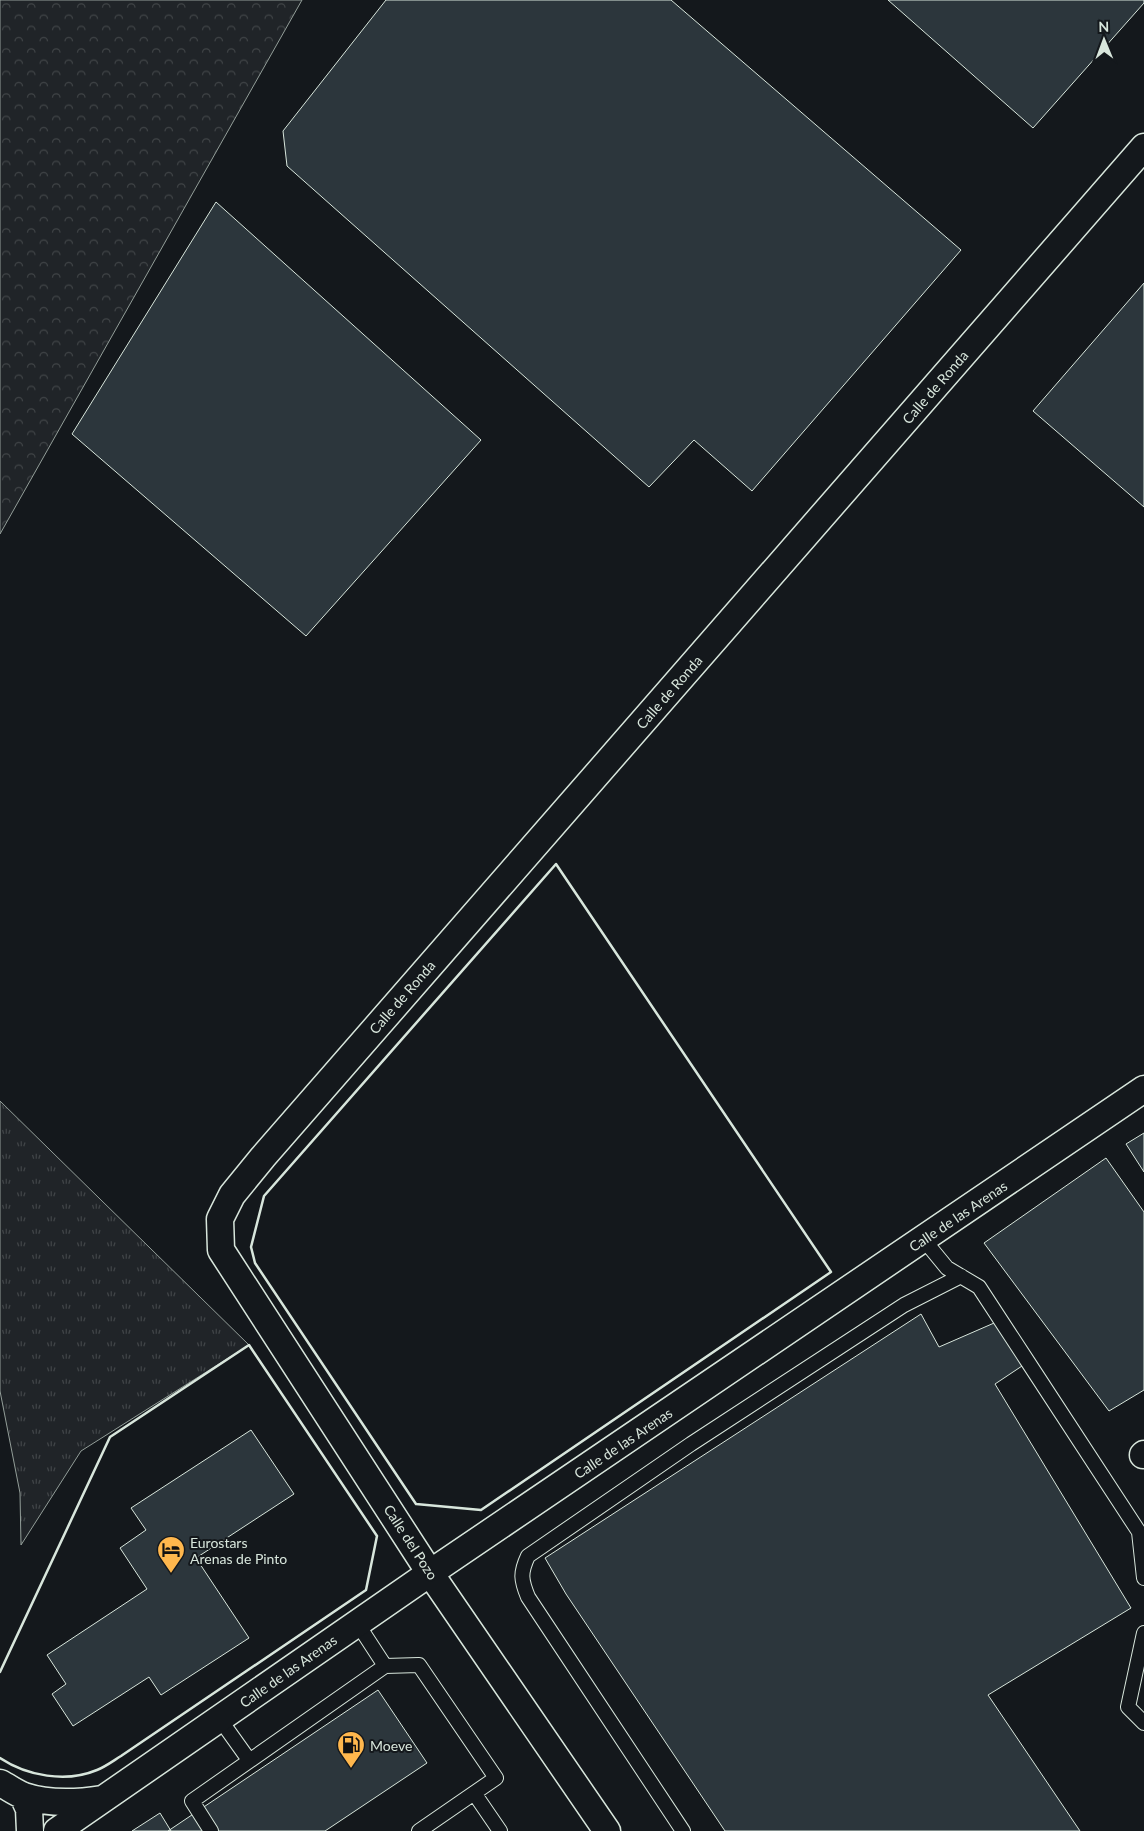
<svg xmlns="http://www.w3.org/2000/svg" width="1144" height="1831" viewBox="0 0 1144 1831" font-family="Lato,sans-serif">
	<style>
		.grass { fill: url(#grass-tufts); stroke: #939e99 }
		.forest { fill: url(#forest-crowns); stroke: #939e99 }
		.building { fill: #2c363c; stroke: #d8e6dc }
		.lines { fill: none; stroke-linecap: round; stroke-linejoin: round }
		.service-casing { stroke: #d8e6dc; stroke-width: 16 }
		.minor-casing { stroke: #d8e6dc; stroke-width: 29 }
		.service { stroke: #14181c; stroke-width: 14 }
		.minor { stroke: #14181c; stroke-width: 26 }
		.wall { stroke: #d8e6dc; stroke-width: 2.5 }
		.labels { text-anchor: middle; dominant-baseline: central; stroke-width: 4; stroke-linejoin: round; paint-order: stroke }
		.street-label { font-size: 14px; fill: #d8e6dc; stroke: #14181c }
		.poi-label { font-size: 14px; fill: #d8e6dc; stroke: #14181c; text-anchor: start }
	</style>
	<defs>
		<pattern id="grass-tufts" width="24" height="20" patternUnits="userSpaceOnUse" patternTransform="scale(1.25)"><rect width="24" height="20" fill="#202428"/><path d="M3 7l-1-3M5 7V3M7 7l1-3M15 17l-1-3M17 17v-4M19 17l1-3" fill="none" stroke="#404447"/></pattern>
		<pattern id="forest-crowns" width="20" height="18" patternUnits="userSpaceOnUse" patternTransform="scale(1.25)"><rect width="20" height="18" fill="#202428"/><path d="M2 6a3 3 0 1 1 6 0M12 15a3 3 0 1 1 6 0" fill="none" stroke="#404447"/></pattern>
	</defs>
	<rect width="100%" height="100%" fill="#14181c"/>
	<path class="grass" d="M0 1101 249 1345 81 1451 21 1545 20 1493 0 1391Z"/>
	<path class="forest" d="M0 0H302L0 534Z"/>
	<path class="building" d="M386 0H671L961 250 752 491 694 440 649 487 287 166 283 131Z
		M888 0H1144V3L1033 128Z
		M216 202 481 440 306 636 72 434Z
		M1144 283V507L1033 411Z
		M1144 1133V1172L1126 1144Z
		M1106 1158 1144 1212V1390L1109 1411 984 1243Z
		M921 1314 939 1347 1001 1320 1028 1362 995 1384 1131 1608 988 1695 1080 1831H725L566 1594 545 1558Z
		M251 1430 294 1494 196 1558 249 1638 161 1695 149 1677 73 1726 52 1694 66 1684 47 1655 147 1589 120 1548 146 1530 131 1508Z
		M378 1690 427 1763 325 1831H168Z
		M160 1813 171 1831H132Z"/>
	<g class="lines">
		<defs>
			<path id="service" d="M924 1240 947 1268 979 1287 1028 1362 1139 1532 1144 1578
				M357 1623 385 1666
				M1144 1633 1128 1707 1144 1723
				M219 1718 249 1760
				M474 1793 500 1831
				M211 1831 192 1801 385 1666 419 1665 496 1778 419 1831
				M683 1831 528 1597C521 1580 520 1573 528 1556L691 1444 904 1305 961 1276"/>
			<path id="minor" d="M1143 1455 1144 1454
				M0 1783C8 1787 16 1793 24 1796 48 1804 77 1803 102 1799
				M23 1796 29 1809 30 1831
				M57 1831 430 1573 1144 1089
				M607 1831 430 1573 221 1250 220 1219 232 1195 263 1157 1144 147"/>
		</defs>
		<use href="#service" class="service-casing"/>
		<use href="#minor" class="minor-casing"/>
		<use href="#service" class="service"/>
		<use href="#minor" class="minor"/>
		<path class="wall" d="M556 864 831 1272 481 1510 416 1504 255 1263 251 1247 264 1196Z
			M0 1672 110 1437 249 1345 377 1536 366 1590 121 1756C113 1761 105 1767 97 1770 66 1783 27 1776 0 1758"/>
	</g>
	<defs>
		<symbol id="hotel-pin" viewBox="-11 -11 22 30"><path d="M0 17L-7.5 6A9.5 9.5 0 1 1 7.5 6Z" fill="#ffb74d" stroke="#14181c"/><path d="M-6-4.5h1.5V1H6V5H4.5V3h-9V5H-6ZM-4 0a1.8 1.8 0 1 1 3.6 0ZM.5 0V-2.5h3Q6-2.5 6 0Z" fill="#111"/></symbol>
		<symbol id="fuel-pin" viewBox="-11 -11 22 30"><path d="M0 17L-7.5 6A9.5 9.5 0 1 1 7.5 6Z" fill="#ffb74d" stroke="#14181c"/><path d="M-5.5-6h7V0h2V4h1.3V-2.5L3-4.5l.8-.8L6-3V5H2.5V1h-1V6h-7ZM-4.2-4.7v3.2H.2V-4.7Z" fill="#111"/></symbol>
	</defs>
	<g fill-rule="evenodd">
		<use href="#hotel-pin" x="155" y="1534" width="32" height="43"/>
		<use href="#fuel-pin" x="335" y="1729" width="32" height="43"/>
	</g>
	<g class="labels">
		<g class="street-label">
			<text transform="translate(935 387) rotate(-49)">Calle de Ronda</text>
			<text transform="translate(669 692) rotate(-49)">Calle de Ronda</text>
			<text transform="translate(402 997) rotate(-49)">Calle de Ronda</text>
			<text transform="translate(958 1216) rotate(-34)">Calle de las Arenas</text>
			<text transform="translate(623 1443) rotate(-34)">Calle de las Arenas</text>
			<text transform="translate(411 1542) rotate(57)">Calle del Pozo</text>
			<text transform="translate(288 1671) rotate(-35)">Calle de las Arenas</text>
		</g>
		<g class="poi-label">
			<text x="190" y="1542">Eurostars<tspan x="190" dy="16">Arenas de Pinto</tspan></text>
			<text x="370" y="1745">Moeve</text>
		</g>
	</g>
	<g transform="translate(1104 40) rotate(359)" stroke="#14181c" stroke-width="4" paint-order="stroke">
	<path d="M0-4L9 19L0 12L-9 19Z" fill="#d8e6dc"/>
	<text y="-8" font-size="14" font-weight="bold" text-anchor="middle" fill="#d8e6dc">N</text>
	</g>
</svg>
